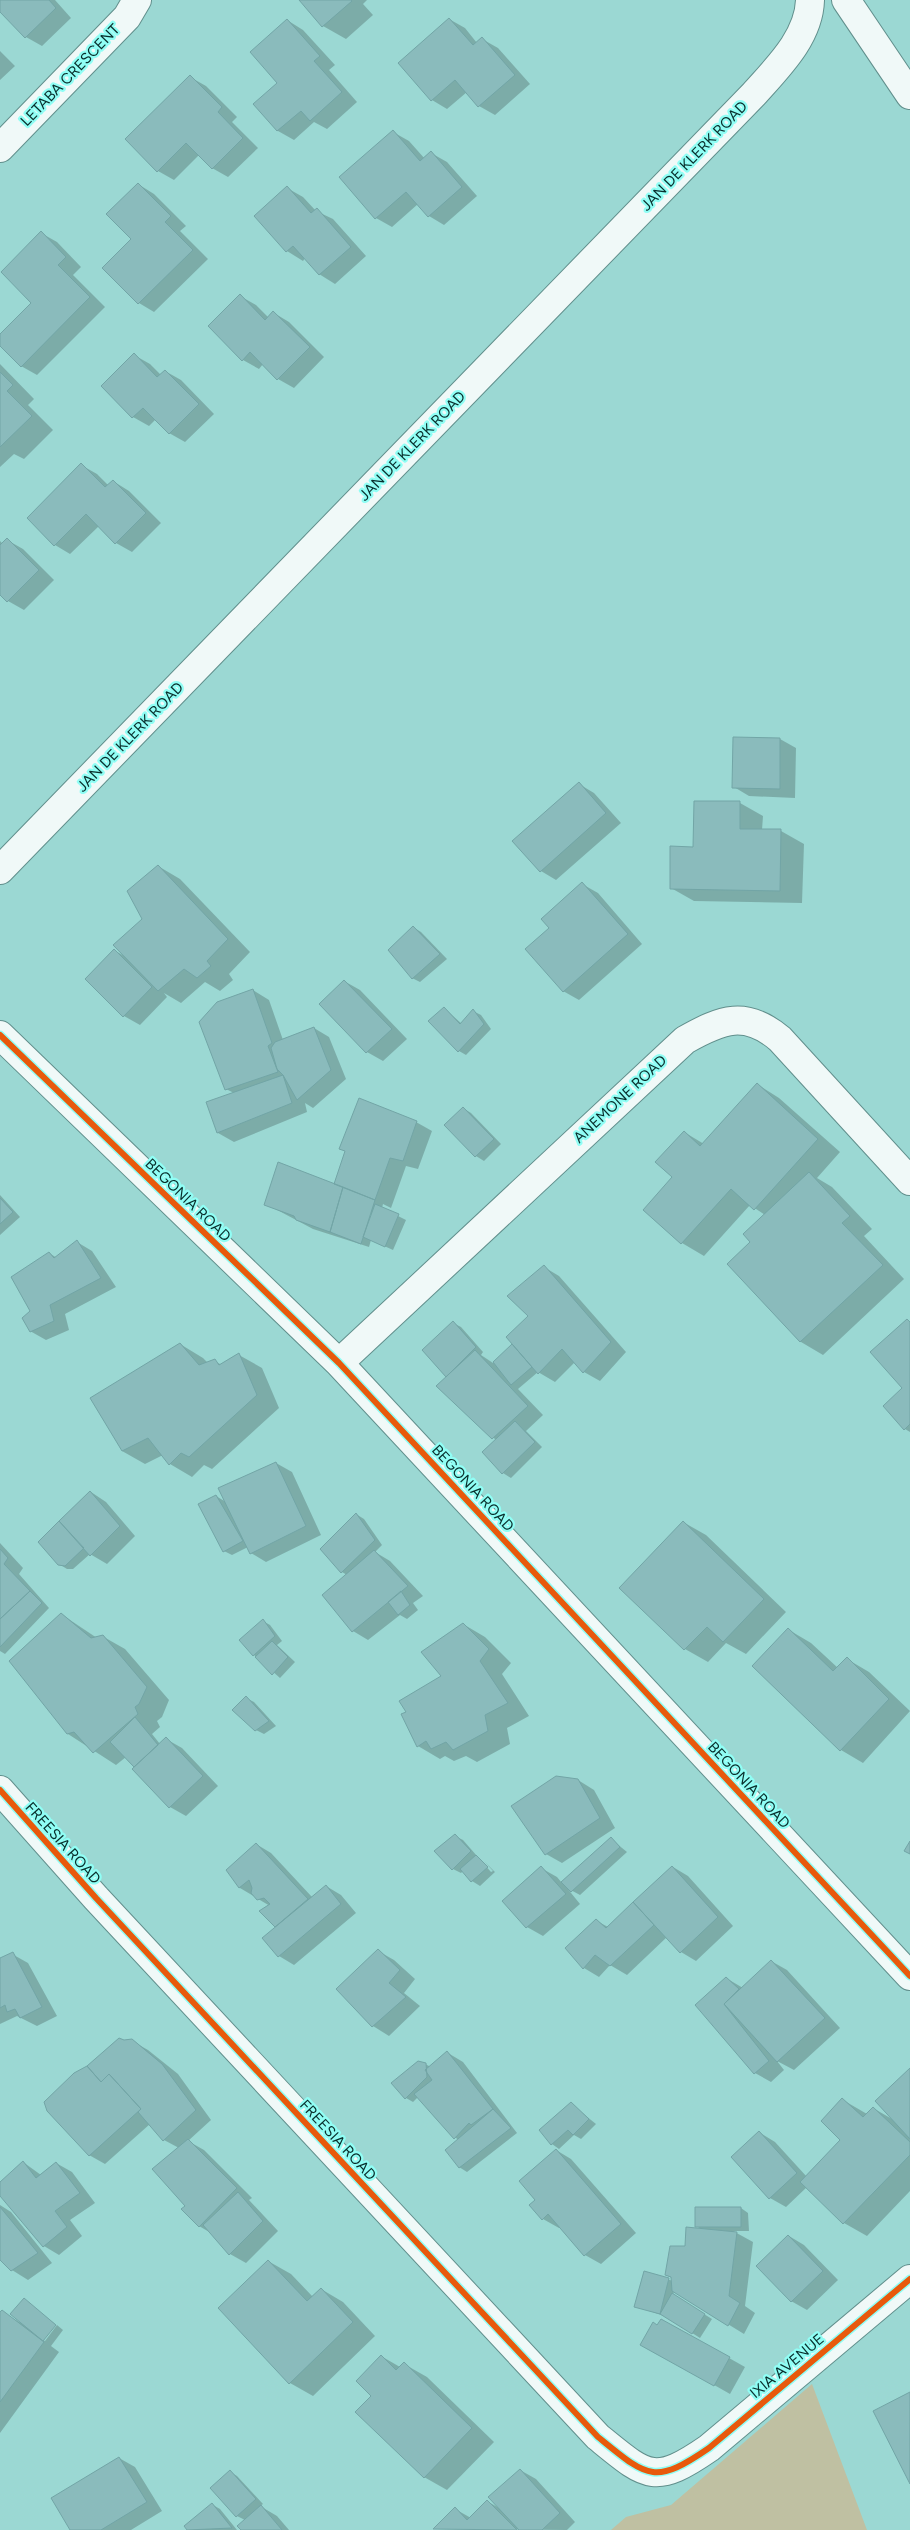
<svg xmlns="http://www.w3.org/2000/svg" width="910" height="2530" viewBox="0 0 910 2530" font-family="Figtree,sans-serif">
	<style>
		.green { fill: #bfc0a2 }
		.shadow { fill: #0003; fill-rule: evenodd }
		.building { fill: #8abbbc; stroke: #72a5a6 }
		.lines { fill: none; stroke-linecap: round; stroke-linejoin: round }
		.minor-casing { stroke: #618f8c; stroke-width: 30 }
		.minor { stroke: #f0f9f8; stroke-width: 28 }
		.cycleway-casing { stroke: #90fef5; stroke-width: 9 }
		.cycleway { stroke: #e8590c; stroke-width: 6 }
		.labels { text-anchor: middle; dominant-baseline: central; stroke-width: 4.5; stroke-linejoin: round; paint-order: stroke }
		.street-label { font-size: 15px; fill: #082e2b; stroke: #90fef5 }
	</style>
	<rect width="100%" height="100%" fill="#9bd8d3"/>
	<path class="green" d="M812 2384 867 2530H611L626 2517 671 2505Z"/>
	<path class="shadow" d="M0 0H55L71 18 42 46 26 37 0 10Z
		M301 0H367L363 4 373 15 346 39 323 26Z
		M449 19 465 28 477 43 482 39 498 48 530 84 495 115 479 106 467 92 447 109 432 100Z
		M287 20 303 30 335 65 329 70 357 102 327 129 314 122 294 140 278 131 255 104 279 83Z
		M0 51 15 66 0 80Z
		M190 77 206 86 237 117 232 122 258 148 228 177 212 168 199 155 174 180 158 171 127 139Z
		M393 132 409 141 425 159 431 153 447 162 477 196 444 225 429 216 418 204 392 227 376 218Z
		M138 184 154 194 186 226 180 231 208 259 154 312 139 303 133 239Z
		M287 188 303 197 316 211 333 219 366 256 335 284 319 274 305 258 303 261 287 251 256 216Z
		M41 233 57 242 81 267 73 275 105 307 37 375 21 366 0 344V335L33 303Z
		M240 296 256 305 269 318 274 313 289 322 324 357 294 388 278 379 263 364 259 369 243 360Z
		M134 355 150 364 161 375 165 371 181 380 214 414 185 442 169 433 156 419 149 426 133 417 103 386Z
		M0 364 34 399 28 405 53 430 24 459 14 454 0 467Z
		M81 465 97 474 109 486 113 481 129 491 161 523 132 552 116 543 99 526 70 554 55 545 28 518Z
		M7 540 23 549 54 580 24 610 8 601 0 593V541L3 544Z
		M780 739 796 748 795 798 749 796 734 787Z
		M579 784 594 793 621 823 556 880 541 871Z
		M695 802 740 803 763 816 762 830 781 831 804 844 802 903 694 901 671 888 694 848Z
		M158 866 180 879 250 952 229 974 233 980 220 991 205 982 181 1003 164 993 167 997 140 1025 124 1016 114 950 126 957 144 919Z
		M582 884 598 893 642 944 579 1000 563 991Z
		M413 927 421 932 447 959 420 982 412 978Z
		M344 981 360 990 407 1039 383 1061 367 1052 321 1004Z
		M253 990 269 1000 283 1040 314 1028 329 1037 346 1079 313 1108 305 1103 307 1112 234 1142 218 1133 234 1093 226 1089Z
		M445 1009 462 1024 473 1011 481 1015 491 1029 466 1055 459 1051Z
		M757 1084 779 1098 840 1152 817 1178 832 1187 872 1229 864 1236 904 1279 823 1355 801 1342 729 1264 752 1242 765 1215 750 1205 704 1256 682 1243 645 1210 674 1177 684 1132 704 1144Z
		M463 1108 471 1113 501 1144 484 1161 476 1156Z
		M416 1122 432 1131 418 1169 406 1166 391 1208 383 1204 382 1208 406 1220 393 1250 371 1240 369 1247 313 1229 266 1204 335 1185ZM370 1213H372L364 1235Z
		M0 1195 20 1217 0 1235Z
		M77 1242 92 1251 116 1287 65 1314 69 1330 46 1340 30 1331 32 1311 49 1253 57 1258Z
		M544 1267 559 1276 626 1352 600 1381 584 1372 575 1362 555 1382 538 1372 518 1389 543 1415 526 1431 542 1447 511 1478 503 1473 484 1452 496 1440 438 1386 448 1377 453 1323 461 1327 483 1352 481 1355 493 1363 512 1346 517 1349 530 1316Z
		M907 1320 910 1322V1432L905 1429Z
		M180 1344 203 1358 208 1363 214 1361 222 1365 239 1355 262 1368 279 1408 212 1469 204 1465 192 1477 170 1464 163 1455 145 1464 122 1451Z
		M276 1463 292 1472 321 1535 266 1562 251 1553 248 1547 232 1555 224 1551 216 1496 226 1502Z
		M91 1492 106 1502 135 1536 107 1564 90 1554 73 1569H67L59 1564Z
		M356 1514 364 1519 382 1545 375 1552 390 1561 423 1596 413 1603 418 1610 407 1619 400 1615 368 1640 353 1631 347 1575 342 1572Z
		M683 1522 706 1535 786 1612 746 1654 726 1643 708 1662 685 1649 621 1587Z
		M0 1543 23 1568 19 1574 49 1608 5 1654 0 1651Z
		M61 1614 97 1638 102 1636 125 1649 169 1700 162 1717 157 1721 160 1727 152 1734 160 1744 166 1739 182 1748 218 1786 186 1816 170 1807 134 1769 136 1767 126 1757 116 1765 68 1734Z
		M263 1621 270 1625 282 1641 277 1645 295 1662 280 1678 254 1655Z
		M463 1624 485 1637 511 1663 502 1674 529 1716 507 1728 510 1744 477 1762 466 1756 454 1761 445 1756 440 1759 418 1746 408 1712 443 1676Z
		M789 1630 811 1643 838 1668 847 1659 869 1672 910 1711 863 1763 841 1750Z
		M246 1698 254 1702 276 1726 264 1734 256 1730Z
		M578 1780 594 1790 615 1828 562 1863 546 1854Z
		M455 1836 463 1840 491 1872 493 1871 484 1861 495 1872 480 1886 472 1881 463 1871 461 1873 453 1869Z
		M611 1839 627 1852 580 1895 567 1888 580 1904 543 1936 527 1927 504 1901 541 1868 557 1877 562 1883Z
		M256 1844 271 1853 312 1897 326 1886 341 1895 356 1913 294 1965 279 1956 277 1927 261 1911 270 1906 240 1888 227 1870Z
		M673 1867 688 1876 733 1926 696 1961 681 1952 667 1937 627 1975 610 1965 599 1977 584 1968 597 1921 608 1927Z
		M378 1951 394 1960 415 1979 404 1993 420 2006 389 2036 373 2026 338 1989Z
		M12 1954 28 1963 57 2016 37 2026 17 2016 0 2024V1959Z
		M771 1961 787 1970 840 2028 794 2070 777 2061 784 2070 771 2082 755 2073 697 2006 726 1978 743 1988Z
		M132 2041 148 2050 178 2074 211 2120 188 2141 204 2150 252 2198 249 2200 278 2231 246 2263 230 2254 211 2233 199 2226 186 2206 179 2148 164 2140 150 2124 105 2164 89 2155Z
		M448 2053 463 2062 517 2133 467 2172 459 2167 458 2140 418 2097 413 2102 406 2098 425 2064 431 2067Z
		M910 2070V2191L867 2236 844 2223 807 2187 786 2207 770 2198 759 2132 775 2142 807 2177 842 2140 843 2100 867 2114 873 2108 892 2119Z
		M571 2104 596 2124 581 2139 574 2135 559 2149 552 2144Z
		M556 2150 571 2159 636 2233 601 2264 585 2255 560 2226 559 2228 543 2219 537 2200Z
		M23 2162 41 2175 56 2163 72 2172 95 2203 70 2220 82 2236 59 2255 44 2246 0 2194V2183Z
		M0 2205 11 2212 52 2263 28 2280 12 2270 0 2258Z
		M741 2208 748 2213 749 2231H733L753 2242 745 2306 755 2313 744 2334 674 2291 673 2295 712 2319 700 2338 667 2317 635 2306 644 2272 673 2281 672 2278 666 2275 686 2248 703 2230 696 2226Z
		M789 2236 804 2245 838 2280 807 2310 791 2301Z
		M268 2261 291 2274 313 2297 321 2289 343 2302 375 2336 313 2396 290 2383Z
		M24 2300 55 2324 43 2340 45 2341 57 2325 63 2330 51 2346 59 2352 0 2433V2315L2 2312 21 2323Z
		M642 2344 729 2358 745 2367 730 2394Z
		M381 2356 400 2367 404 2364 427 2377 494 2442 447 2490 424 2477 373 2396Z
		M119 2458 135 2467 162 2511 131 2530H72Z
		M520 2470 536 2479 575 2522 567 2530 434 2529 455 2509 471 2518 487 2501 499 2508Z
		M230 2472 237 2476 263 2504 260 2506 277 2516 289 2530H242L245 2520 237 2516Z
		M213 2505 220 2509 237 2530H189L185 2526Z"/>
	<path class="building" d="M0 0H49L56 8 25 38 0 12Z
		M299 0H351L352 1 322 27Z
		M449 18 473 45 482 37 515 75 478 107 455 80 431 101 398 63Z
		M287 19 320 56 314 61 342 92 310 121 301 111 277 131 253 104 277 83 250 52Z
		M190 75 222 107 218 112 243 138 212 169 186 143 157 172 125 139Z
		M393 130 420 161 431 151 462 187 428 217 406 192 375 219 339 177Z
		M138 183 171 216 165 222 193 250 138 304 102 268 131 239 106 214Z
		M287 186 311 213 317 208 351 247 319 275 293 246 286 252 254 216Z
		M41 231 66 257 58 265 90 297 21 367 0 346V334L31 303 1 272Z
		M240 294 265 320 273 311 310 347 277 380 250 352 242 361 208 326Z
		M134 353 157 377 165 370 199 404 169 434 143 408 132 418 101 386Z
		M0 372 13 385 7 391 32 416 0 447Z
		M81 463 105 487 113 480 146 513 115 544 86 514 54 546 27 518Z
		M7 538 39 570 7 602 0 595V545Z
		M733 737 780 738V789L732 788Z
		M579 782 606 813 540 872 512 841Z
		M694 801H740V829H781L780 891 670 889V846L693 847Z
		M158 865 228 939 207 961 211 966 197 978 184 969 158 991 113 945 142 919 127 891Z
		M582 882 628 934 563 992 525 949 549 928 541 919Z
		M413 926 440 954 412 979 388 950Z
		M114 949 152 987 123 1017 85 979Z
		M344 980 392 1029 366 1053 319 1004Z
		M253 989 272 1043 268 1046 278 1072 225 1090 199 1022 217 1002Z
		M444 1007 460 1024 473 1009 484 1024 458 1052 428 1021Z
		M314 1027 331 1070 297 1100 283 1075 277 1069 271 1048 275 1042Z
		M283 1075 292 1103 217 1133 206 1102Z
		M757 1083 818 1139 754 1210 731 1189 681 1244 643 1210 672 1177 655 1162 684 1131 700 1146Z
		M359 1098 417 1121 403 1161 390 1158 375 1200 334 1184 345 1151 339 1149Z
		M463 1107 494 1139 475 1157 444 1125Z
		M278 1162 343 1187 330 1232 296 1220 294 1216 264 1205Z
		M809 1172 850 1216 842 1223 883 1265 800 1342 727 1264 750 1242 743 1234Z
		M343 1187 375 1200 361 1244 330 1232Z
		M0 1198 13 1212 0 1224Z
		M375 1204 399 1214 385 1247 363 1237Z
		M77 1240 101 1278 50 1305 54 1321 30 1332 22 1318 30 1311 11 1277 49 1252 54 1258Z
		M544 1265 611 1342 583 1373 562 1349 538 1374 506 1337 528 1316 507 1296Z
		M907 1319 910 1322V1424L904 1430 883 1406 902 1388 870 1352Z
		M453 1321 476 1347 446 1377 422 1350Z
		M180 1343 199 1365 215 1359 219 1365 239 1353 257 1395 189 1457 181 1453 169 1465 148 1438 122 1451 90 1398Z
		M512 1344 532 1367 511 1385 493 1362Z
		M475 1350 528 1406 492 1439 436 1386Z
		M515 1421 535 1442 502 1474 482 1452Z
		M276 1462 306 1526 250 1554 218 1488Z
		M90 1491 120 1526 90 1556 59 1521Z
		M216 1495 243 1541 223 1552 198 1504Z
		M356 1513 375 1540 341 1573 320 1549Z
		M59 1521 84 1548 65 1566 58 1565 38 1542Z
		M683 1521 764 1599 723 1642 707 1627 684 1650 619 1588Z
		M0 1549 8 1558 4 1564 30 1591 0 1619Z
		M374 1550 408 1586 352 1632 322 1595Z
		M30 1591 42 1603 0 1647V1619Z
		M401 1591 410 1605 398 1615 388 1602Z
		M61 1613 91 1638 103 1635 147 1687 139 1704 135 1707 138 1714 93 1753 74 1732 67 1734 9 1661Z
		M263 1619 275 1636 253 1656 239 1640Z
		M463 1623 489 1649 480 1661 508 1703 485 1715 488 1731 453 1750 446 1742 431 1749 426 1741 417 1747 401 1714 406 1712 399 1701 441 1676 421 1652Z
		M788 1628 833 1671 847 1657 889 1699 840 1751 752 1666Z
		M272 1641 288 1657 272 1675 255 1657Z
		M246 1696 269 1721 255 1731 232 1710Z
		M135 1717 158 1745 134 1767 110 1742Z
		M166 1737 203 1776 169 1808 132 1769Z
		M556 1776 578 1779 600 1818 545 1855 511 1806Z
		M455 1834 471 1851 452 1870 434 1851Z
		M611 1837 620 1847 571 1892 561 1882Z
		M910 1841V1854L904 1851Z
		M256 1843 308 1899 275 1927 259 1911 270 1904 264 1898 257 1900 251 1893 252 1888 249 1880 239 1888 226 1870Z
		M476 1855 488 1867 471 1882 460 1869Z
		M541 1866 566 1894 526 1928 502 1901Z
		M672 1866 718 1917 680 1953 633 1902Z
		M326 1885 341 1904 278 1957 262 1938Z
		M633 1902 654 1925 610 1966 595 1955 583 1969 565 1948 596 1919 606 1928Z
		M378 1949 400 1970 389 1983 406 1997 372 2027 336 1989Z
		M13 1952 42 2007 20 2018 15 2009 7 2012 5 2005 0 2008V1958Z
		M771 1960 825 2018 777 2062 724 2004Z
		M726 1977 739 1989 724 2004 769 2061 754 2074 695 2005Z
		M119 2038 124 2040 132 2039 162 2064 196 2110 163 2141 138 2112 141 2109 109 2074 101 2082 87 2066Z
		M447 2051 493 2109 471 2125 469 2123 454 2139 414 2094 432 2080 425 2070Z
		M418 2061 426 2063 427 2077 405 2099 391 2083Z
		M87 2066 101 2082 109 2074 141 2109 89 2156 47 2111 44 2102 74 2073Z
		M910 2068V2139L875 2101Z
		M842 2098 863 2117 873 2107 910 2142V2155L843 2224 800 2182 840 2140 821 2121Z
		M571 2102 589 2119 573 2135 568 2130 551 2145 539 2130Z
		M493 2109 511 2128 459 2168 445 2150Z
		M759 2131 797 2173 769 2199 731 2157Z
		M188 2139 237 2188 199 2227 181 2209 185 2206 152 2169Z
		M556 2149 621 2224 584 2256 548 2214 542 2220 529 2205 535 2200 519 2181Z
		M23 2161 36 2178 56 2162 80 2193 55 2211 67 2227 43 2247 0 2196V2182Z
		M238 2192 263 2221 229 2255 203 2225Z
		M0 2207 38 2253 11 2271 0 2260Z
		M695 2207H741V2227H695Z
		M686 2227 737 2232 729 2296 740 2303 728 2326 672 2291 671 2277 665 2275 670 2246H685Z
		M788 2235 823 2271 791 2302 756 2266Z
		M268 2260 307 2301 321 2288 353 2322 289 2384 218 2308Z
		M644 2271 669 2278 660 2314 634 2307Z
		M672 2293 705 2314 692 2334 660 2314Z
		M24 2298 56 2325 43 2341 10 2314Z
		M2 2310 44 2342 0 2402V2312Z
		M661 2319 730 2357 714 2386 640 2345 653 2322 657 2325Z
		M381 2355 396 2370 404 2362 472 2428 424 2478 355 2412 371 2396 356 2381Z
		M910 2392V2484L873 2411Z
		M119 2457 147 2502 101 2530H70L51 2498Z
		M520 2469 560 2513 542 2530H519L488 2497Z
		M230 2470 256 2499 236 2517 210 2488Z
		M487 2500 517 2530 433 2529 455 2507 467 2520Z
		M212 2503 232 2528 187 2530 184 2526Z
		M261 2505 282 2530H241L237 2526Z"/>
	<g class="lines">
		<defs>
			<path id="minor" d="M846 0 910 95
				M0 148 127 17 137 0
				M0 870 754 94C778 67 809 37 810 0
				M0 1035 339 1363 910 1976
				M339 1363 685 1040C722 1019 746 1010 780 1039L910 1181
				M0 1790 96 1898 598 2437C647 2477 654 2486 709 2448L910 2279"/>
		</defs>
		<use href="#minor" class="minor-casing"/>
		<use href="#minor" class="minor"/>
		<defs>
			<path id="cycleway" d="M0 1035 339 1363 910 1976
				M0 1790 96 1898 598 2437C647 2477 654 2486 709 2448L910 2279"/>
		</defs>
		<use href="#cycleway" class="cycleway-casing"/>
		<use href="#cycleway" class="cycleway"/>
	</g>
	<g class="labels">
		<g class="street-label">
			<text transform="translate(70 75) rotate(-46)">LETABA CRESCENT</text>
			<text transform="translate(694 156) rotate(-46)">JAN DE KLERK ROAD</text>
			<text transform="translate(412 446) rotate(-46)">JAN DE KLERK ROAD</text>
			<text transform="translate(130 737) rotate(-46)">JAN DE KLERK ROAD</text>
			<text transform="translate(620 1099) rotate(-43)">ANEMONE ROAD</text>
			<text transform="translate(188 1200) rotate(44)">BEGONIA ROAD</text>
			<text transform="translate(473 1488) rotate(47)">BEGONIA ROAD</text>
			<text transform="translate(749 1785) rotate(47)">BEGONIA ROAD</text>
			<text transform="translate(63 1843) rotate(48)">FREESIA ROAD</text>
			<text transform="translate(338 2140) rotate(47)">FREESIA ROAD</text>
			<text transform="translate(787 2366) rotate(-40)">IXIA AVENUE</text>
		</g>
	</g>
</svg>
